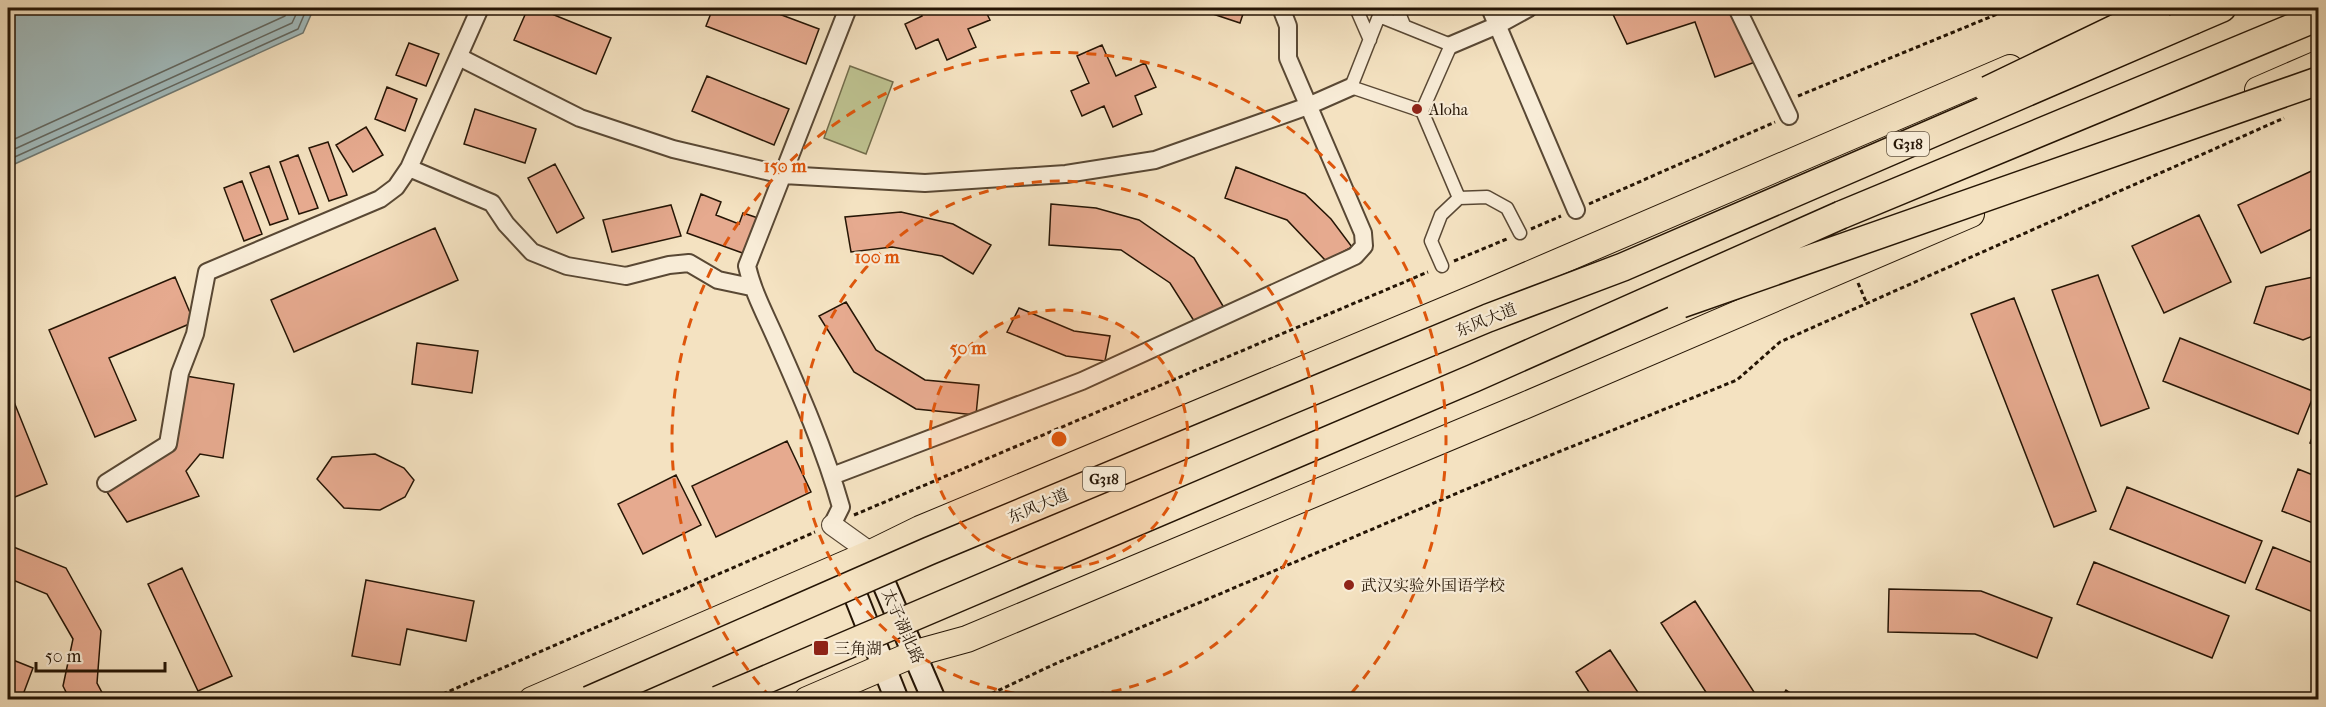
<svg xmlns="http://www.w3.org/2000/svg" width="2326" height="707" viewBox="0 0 2326 707" font-family="'IM FELL French Canon','Noto Serif SC',serif">
	<style>
		.green { fill: #bec391; stroke: #726c4b; stroke-width: 1.5 }
		.water { fill: #a1bbbd; stroke: #6f7973; stroke-width: 1.5 }
		.lines { fill: none; stroke-linecap: round; stroke-linejoin: round }
		.shore { stroke: #636861; stroke-width: 1.5 }
		.building { fill: #e6aa8f; stroke: #251505; stroke-width: 1.5 }
		.pedestrian-casing { stroke: #594834; stroke-width: 15 }
		.minor-casing { stroke: #594834; stroke-width: 20 }
		.tertiary-casing { stroke: #594834; stroke-width: 22 }
		.secondary-casing { stroke: #251505; stroke-width: 26 }
		.primary-casing { stroke: #251505; stroke-width: 28 }
		.trunk-casing { stroke: #251505; stroke-width: 30 }
		.path { stroke: #251505; stroke-width: 3; stroke-dasharray: 4.5 3; stroke-linecap: butt }
		.pedestrian { stroke: #f8ecd7; stroke-width: 12 }
		.minor { stroke: #f8ecd7; stroke-width: 16 }
		.tertiary { stroke: #f8ecd7; stroke-width: 20 }
		.secondary { stroke: #f8ecd7; stroke-width: 22 }
		.primary { stroke: #f4e2c1; stroke-width: 26 }
		.trunk { stroke: #f4e2c1; stroke-width: 27 }
		.trunk-bridge-casing { stroke: #251505; stroke-width: 30; stroke-linecap: butt }
		.trunk-bridge { stroke: #f4e2c1; stroke-width: 27 }
		.ring { fill: none; stroke: #de560c; stroke-width: 3; stroke-dasharray: 10 8 }
		.poi-dot { fill: #8f2418; stroke: #f8ecd7; stroke-width: 2 }
		.labels { text-anchor: middle; dominant-baseline: central; stroke-width: 4.5; stroke-linejoin: round; paint-order: stroke }
		.shield { fill: #f8ecd7; stroke: #645644; stroke-width: 1.5 }
		.shield-label { font-size: 15px; font-weight: bold; fill: #251505 }
		.poi-label { font-size: 16px; fill: #251505; stroke: #f8ecd7; text-anchor: start }
		.street-label { font-size: 16px; fill: #251505; stroke: #f8ecd7 }
		.centre { fill: #de560c; stroke: #f8ecd7; stroke-width: 3 }
		.ring-label { font-size: 18px; text-anchor: middle; font-weight: bold; fill: #de560c; stroke: #f8ecd7; stroke-width: 4.5; stroke-linejoin: round; paint-order: stroke }
	</style>
	<rect width="100%" height="100%" fill="#f4e2c1"/>
	<filter id="stains"><feTurbulence type="fractalNoise" baseFrequency=".00333" numOctaves="4"/><feColorMatrix values="0 0 0 0 .2 0 0 0 0 .09 0 0 0 0 .02 0 0 0 .5 -.17"/></filter>
	<radialGradient id="worn" r=".72"><stop offset=".6" stop-color="#630" stop-opacity="0"/><stop offset="1" stop-color="#630" stop-opacity=".3"/></radialGradient>
	<path class="green" d="M850 66 893 82 866 154 824 138Z"/>
	<path class="water" d="M8 8H314L303 33 8 167Z"/>
	<g class="lines">
		<path class="shore" d="M8 142 285 16 289 8
			M8 152 292 23 299 8
			M8 160 298 29 307 8"/>
	</g>
	<path class="building" d="M528 8H537L611 38 596 74 514 40Z
		M713 8H763L819 29 806 64 706 26Z
		M919 8H984L990 20 968 29 976 47 947 60 938 39 916 49 905 24 922 16Z
		M1199 8H1245L1240 23 1201 10Z
		M1610 8H1730L1755 62 1715 77 1695 22 1627 44Z
		M409 43 439 54 426 86 396 75Z
		M1102 45 1116 76 1145 63 1156 87 1135 96 1142 114 1113 127 1104 106 1082 116 1071 91 1089 83 1077 56Z
		M707 76 789 109 774 145 692 111Z
		M387 87 417 99 405 131 375 119Z
		M475 109 536 129 525 163 464 144Z
		M366 127 383 155 353 172 336 145Z
		M328 142 347 195 329 201 309 148Z
		M298 155 318 208 299 214 280 162Z
		M555 164 584 218 557 233 528 178Z
		M269 166 288 219 270 225 250 173Z
		M1236 167 1305 194 1331 219 1352 247 1326 261 1287 220 1225 198Z
		M2318 168V226L2261 253 2238 205Z
		M242 181 262 234 244 241 224 188Z
		M701 194 721 202 716 215 739 224 743 213 761 219 748 255 687 233Z
		M1051 204 1096 208 1139 220 1194 258 1226 311 1196 324 1170 283 1121 250 1049 245Z
		M671 205 681 236 612 252 603 220Z
		M901 212 953 224 991 245 973 274 942 256 892 247 851 252 845 217Z
		M2199 215 2231 282 2164 313 2132 246Z
		M435 228 458 280 294 352 271 300Z
		M2098 275 2149 408 2101 426 2052 290Z
		M2318 276V334L2303 340 2254 323 2266 287Z
		M175 277 194 322 109 358 136 420 95 437 49 330Z
		M2014 298 2096 511 2054 527 1971 314Z
		M846 302 876 350 925 380 979 385 976 415 916 409 854 372 819 316Z
		M1019 308 1074 331 1110 336 1105 361 1066 356 1007 332Z
		M2180 338 2315 392 2298 434 2163 381Z
		M417 343 478 351 472 393 412 384Z
		M186 376 234 384 223 458 200 454 186 471 199 496 127 522 105 489 174 448Z
		M8 387 47 484 10 499 8 493Z
		M2318 422V446L2310 443Z
		M787 441 811 492 716 537 692 486Z
		M375 454 404 468 414 480 405 497 380 510 344 508 317 479 332 457Z
		M2298 469 2318 477V525L2282 511Z
		M676 475 701 525 643 554 618 504Z
		M2127 487 2262 541 2245 583 2110 529Z
		M11 546 66 568 101 631 97 683 106 700H70L63 686 73 639 47 594 8 578V556Z
		M2273 547 2318 565V614L2256 589Z
		M2094 562 2229 616 2212 658 2077 604Z
		M182 568 232 676 198 691 148 584Z
		M366 580 474 601 466 641 407 629 400 665 352 656Z
		M1889 589 1981 591 2052 618 2037 658 1975 634 1888 632Z
		M1695 601 1756 695 1750 700H1711L1661 623Z
		M1610 650 1643 700H1594L1576 672Z
		M8 658 33 668 21 700H8Z
		M1786 690 1801 700H1780Z"/>
	<g class="lines">
		<defs>
			<path id="pedestrian" d="M1356 8 1370 40
				M1397 8 1404 25
				M1422 111 1351 87 1379 16 1451 45 1422 111 1459 198
				M1442 266 1431 241 1441 215 1459 198 1487 197 1507 208 1520 233"/>
			<path id="minor" d="M1490 8 1576 210
				M1737 8 1789 116
				M1451 45 1498 25 1529 8
				M459 57 580 118 673 149 783 175 925 183 1066 174 1155 160 1308 106 1351 87
				M409 168 492 203 506 224 532 252 567 266 626 276 669 265 689 263 718 280 751 287
				M832 476 1082 381 1355 256 1364 246 1363 233 1288 58V26L1281 8
				M106 483 168 444 180 373 195 334 207 272 380 199 396 187 409 168 480 8
				M832 525 841 507C825 450 800 393 776 339 765 314 753 292 747 266L848 8"/>
			<path id="tertiary" d="M832 525 871 553"/>
			<path id="secondary" d="M873 558 934 700
				M845 569 897 700"/>
			<path id="primary" d="M2258 90 2318 64
				M532 700 871 553 920 529 1479 296 2010 68
				M807 700 916 653 967 639 1526 405 1971 214"/>
			<path id="trunk" d="M2194 20 2222 8
				M1841 215 2318 17"/>
		</defs>
		<use href="#pedestrian" class="pedestrian-casing"/>
		<use href="#minor" class="minor-casing"/>
		<use href="#tertiary" class="tertiary-casing"/>
		<use href="#secondary" class="secondary-casing"/>
		<use href="#primary" class="primary-casing"/>
		<use href="#trunk" class="trunk-casing"/>
		<path class="path" d="M1798 96 2012 8
			M1589 204 1775 122
			M1531 229 1561 216
			M1454 261 1509 238
			M1858 283 1867 304
			M854 515 1428 272
			M429 700 815 532
			M978 700 1057 663 1474 486 1737 380 1780 342 2284 118"/>
		<use href="#pedestrian" class="pedestrian"/>
		<use href="#minor" class="minor"/>
		<use href="#tertiary" class="tertiary"/>
		<use href="#secondary" class="secondary"/>
		<use href="#primary" class="primary"/>
		<use href="#trunk" class="trunk"/>
		<defs>
			<path id="trunk-bridge" d="M1988 90 2158 8
				M1681 304 2318 81
				M589 700 929 551 1488 318 1623 267 2194 20
				M718 700 1474 378 1841 215"/>
		</defs>
		<use href="#trunk-bridge" class="trunk-bridge-casing"/>
		<use href="#trunk-bridge" class="trunk-bridge"/>
	</g>
	<circle cx="1059" cy="439" r="129" fill="#de560c" fill-opacity=".12"/>
	<g class="ring">
		<circle cx="1059" cy="439" r="129"/>
		<circle cx="1059" cy="439" r="258"/>
		<path d="M771 698A387 387 0 1 1 1347 698"/>
	</g>
	<g class="poi-dot">
		<circle cx="1417" cy="109" r="6"/>
		<circle cx="1349" cy="585" r="6"/>
		<rect x="813" y="640" width="16" height="16" rx="3"/>
	</g>
	<g class="labels">
		<g class="shield">
			<rect x="1887" y="132" width="42" height="24" rx="4.5"/>
			<rect x="1083" y="467" width="42" height="24" rx="4.5"/>
		</g>
		<g class="shield-label">
			<text x="1908" y="144">G318</text>
			<text x="1104" y="479">G318</text>
		</g>
		<g class="poi-label">
			<text x="1429" y="109">Aloha</text>
			<text x="1361" y="585">武汉实验外国语学校</text>
			<text x="834" y="648">三角湖</text>
		</g>
		<g class="street-label">
			<text transform="translate(1486 320) rotate(-22)">东风大道</text>
			<text transform="translate(1038 506) rotate(-23)">东风大道</text>
			<text transform="translate(903 626) rotate(66)">太子湖北路</text>
		</g>
	</g>
	<circle cx="1059" cy="439" r="9" class="centre"/>
	<g class="ring-label">
		<text x="785" y="172">150 m</text>
		<text x="877" y="263">100 m</text>
		<text x="968" y="354">50 m</text>
	</g>
	<rect width="2326" height="707" fill="none" stroke="#f4e2c1" stroke-width="30"/>
	<rect x="9" y="9" width="2308" height="689" fill="none" stroke="#251505" stroke-width="3"/>
	<rect x="15" y="15" width="2296" height="677" fill="none" stroke="#251505" stroke-width="1.5"/>
	<path d="M36 662v9h129v-9" fill="none" stroke="#251505" stroke-width="3"/>
	<text x="45" y="662" font-size="18" fill="#251505" stroke="#f8ecd7" stroke-width="4.5" paint-order="stroke">50 m</text>
	<rect width="100%" height="100%" filter="url(#stains)"/>
	<rect width="100%" height="100%" fill="url(#worn)"/>
</svg>
